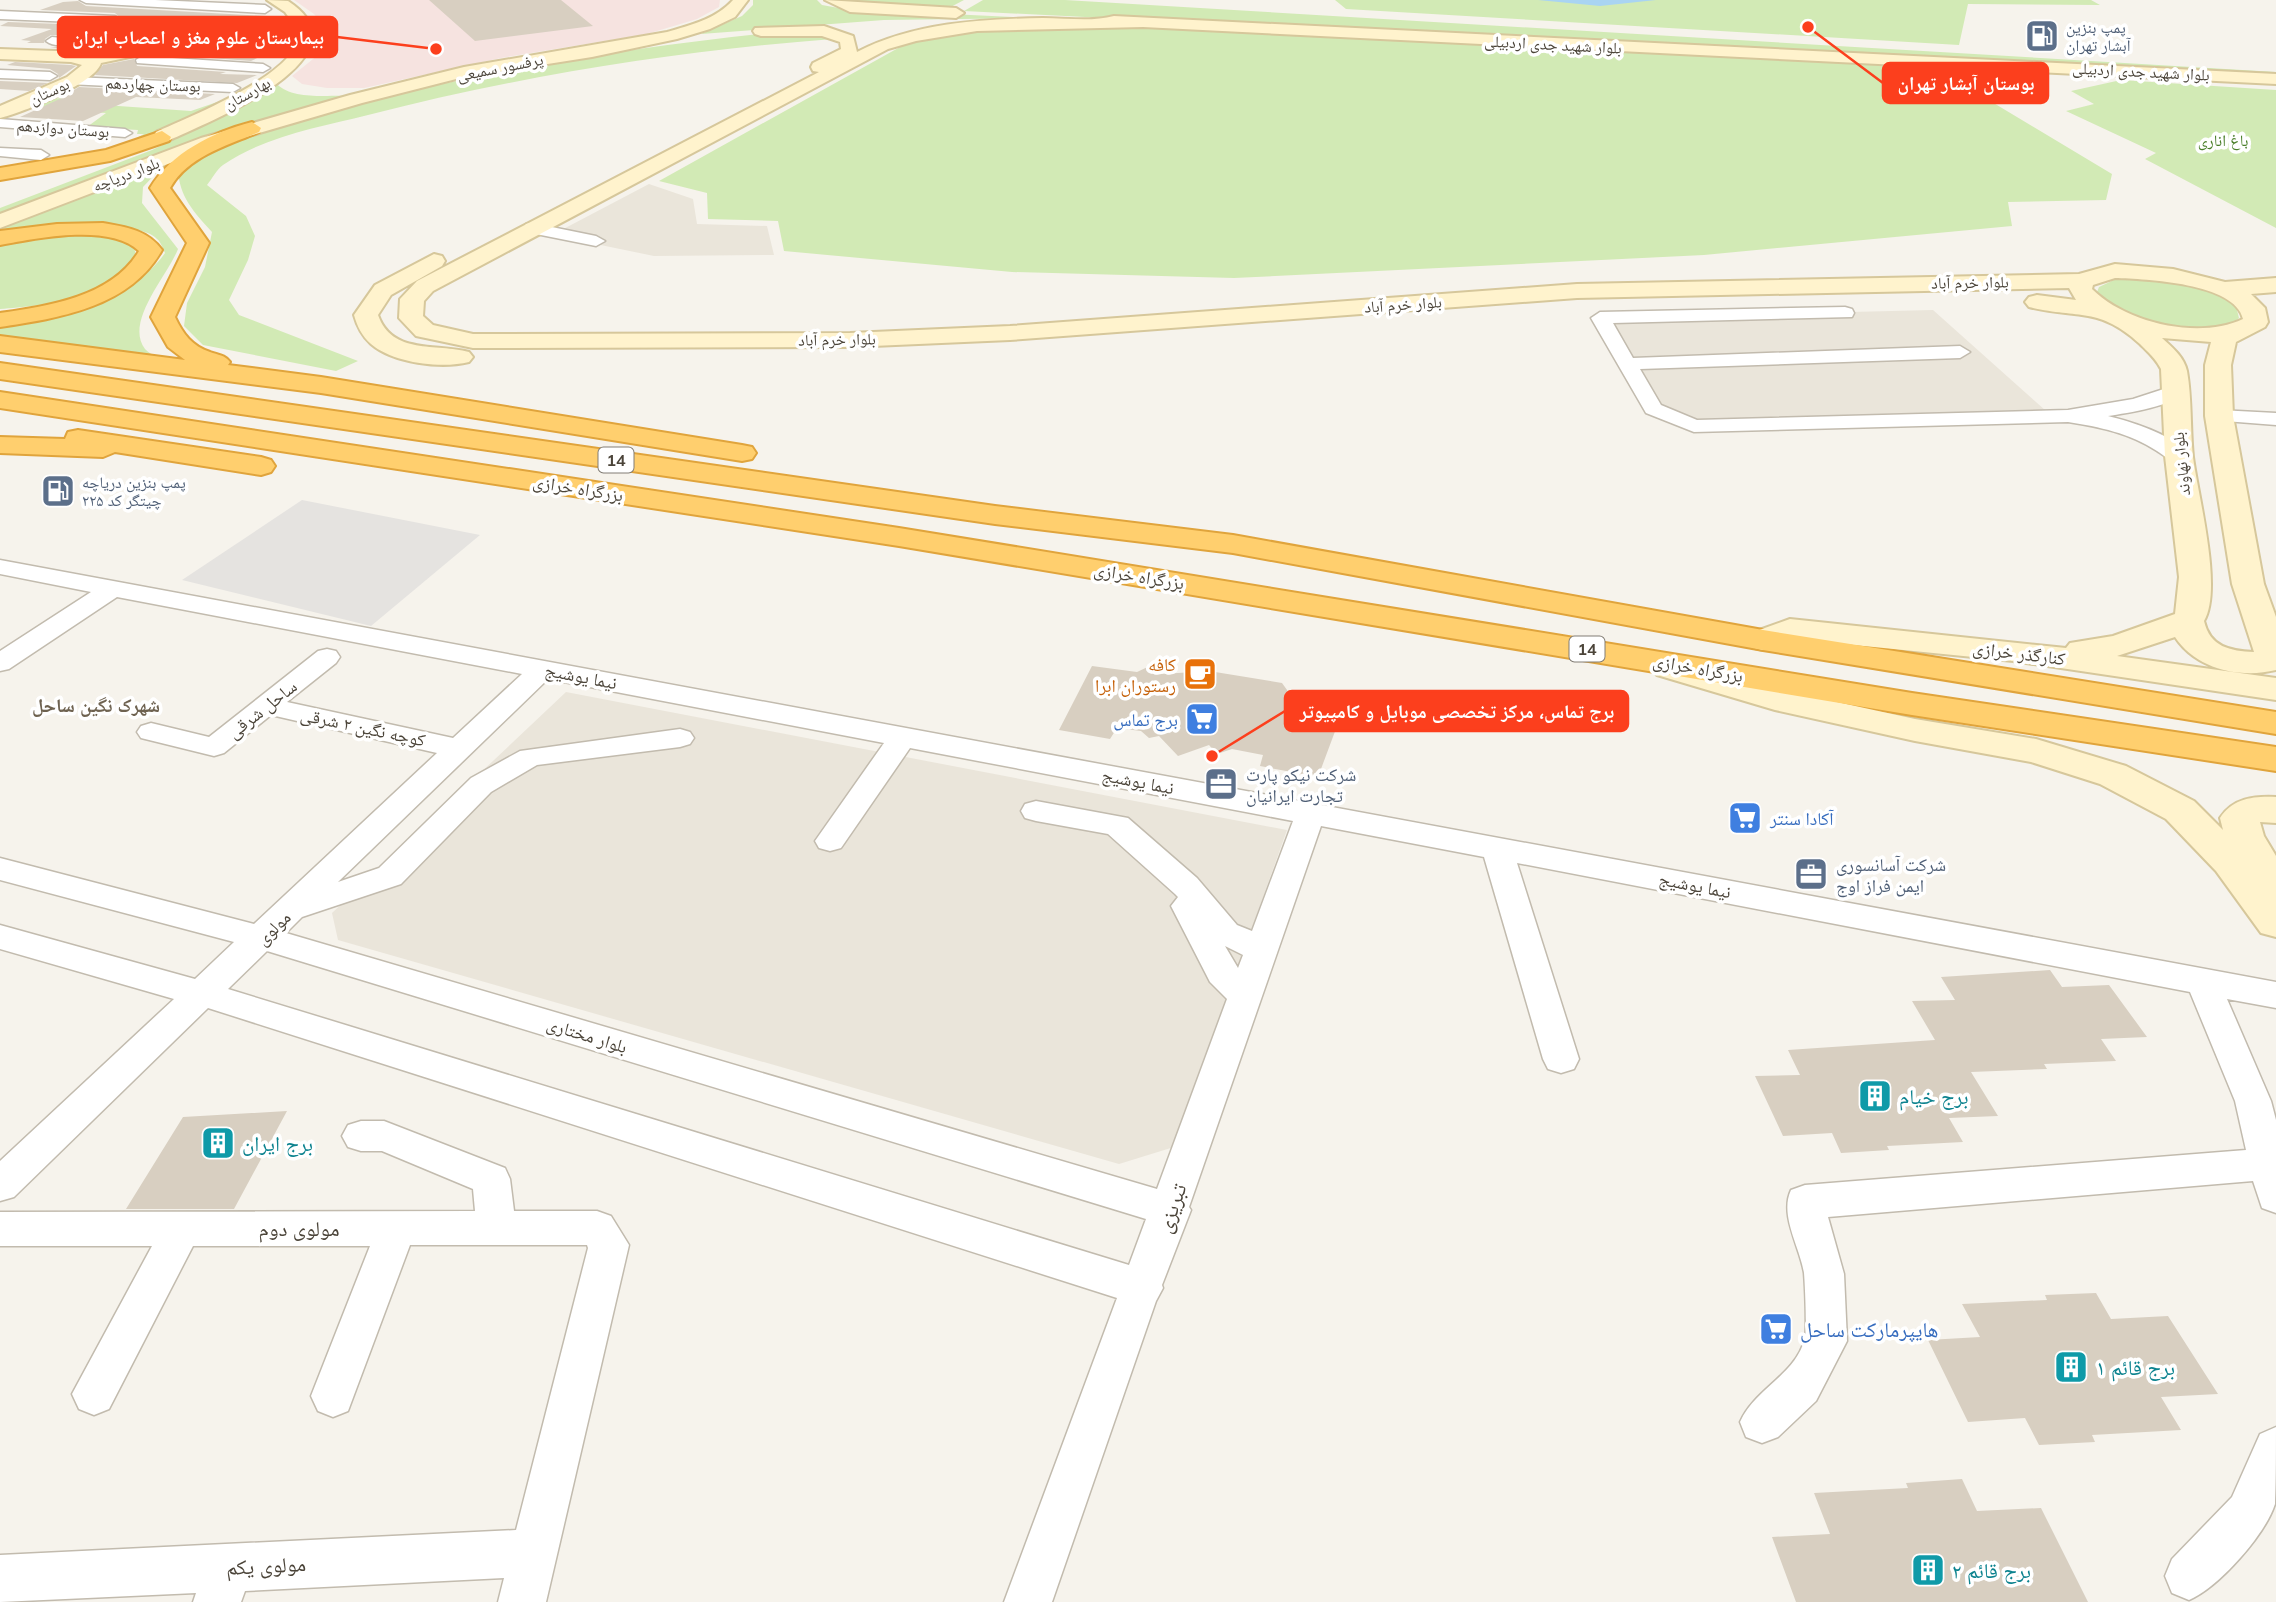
<svg xmlns="http://www.w3.org/2000/svg" width="2276" height="1602" viewBox="0 0 2276 1602" font-family="Mulish,'Noto Naskh Arabic',sans-serif">
  <rect width="100%" height="100%" fill="#f6f3ec"/>
  <!-- residential -->
  <path fill="#eae5da" d="M649,184L693,199L697,224L767,226L774,255L654,256L552,235Z
    M1933,310L2045,410L1696,421L1649,402L1600,318Z
    M566,692L1287,830L1174,1147L1119,1164L338,940L332,913Z"/>
  <!-- medical -->
  <path fill="#f6e3e0" d="M294,0H720L719,7L697,19L647,34L501,58L364,88H327L302,84L292,76L318,55L327,29L314,14Z"/>
  <!-- green -->
  <path fill="#d2eab5" d="M753,0H817L822,5L844,9L1036,18L884,20L701,34L742,16L753,5Z
    M841,0H964L945,10Z
    M983,0H1065L2276,72V77L964,11Z
    M1335,0H2091L2100,5L1968,4L1959,45L1346,9Z
    M1047,23L1932,66L2112,174L2106,200L2008,202L2012,226L1704,255L1234,278L1012,272L784,251L778,221L708,219L707,193L659,181L927,32Z
    M778,32L822,34L833,39C676,51 520,76 368,115C320,127 265,136 223,165C217,169 212,179 207,185L246,216L255,236L248,260L229,300L239,315L358,361L336,371L203,345L184,326L187,303L205,267L212,232C194,212 179,197 178,169C240,130 310,115 381,98C513,66 644,46 778,32Z
    M2121,80L2276,90V228L2145,159L2156,153L2066,111L2094,104L2071,91Z
    M277,84C292,100 327,95 347,96L0,217V208L152,150L207,124Z
    M71,97L60,102L191,111L223,100L158,134L119,147L144,134H137L138,130L87,127L106,113L28,108L51,99Z
    M164,165L143,187L142,203L178,249C168,275 124,322 145,349C151,355 161,360 168,364L0,342V323C54,309 131,302 165,253C163,249 161,242 157,239C137,217 31,231 0,233V229Z
    M80,234L104,235L134,246L136,257C111,298 45,306 0,309V242L25,237Z
    M2130,278C2165,278 2207,284 2236,306L2239,318C2214,341 2112,322 2097,292L2099,287L2116,279Z"/>
  <!-- parking -->
  <path fill="#e5e3e0" d="M302,500L480,535L371,626L182,580Z"/>
  <!-- water -->
  <path fill="#a9d4f2" d="M1538,0H1656L1600,6Z"/>
  <!-- building -->
  <path fill="#d8cfc1" d="M429,0H561L593,26L475,41Z
    M78,1L86,6L266,16L237,29L178,34L110,50L50,48L86,42L123,21L115,13L40,10L63,2Z
    M8,22L87,25L62,35H51L45,39L44,43H27L31,41L21,40L52,29L0,26Z
    M192,48L262,50L259,51L270,52L251,61L156,54Z
    M134,59L137,66L226,72L220,74L257,75L237,83L95,75L103,65Z
    M15,62L71,65L76,66L59,78L58,74L50,69L7,65Z
    M0,81L48,83L29,91L0,89Z
    M79,87L215,94L200,100L136,97L83,121L20,117L73,93H69Z
    M1154,664L1162,674L1209,671L1282,683L1295,701L1343,710L1318,777L1260,766L1263,755L1232,749L1217,754L1209,745L1178,756L1159,736L1149,738L1141,731L1117,728L1110,739L1059,730L1092,666L1137,672Z
    M2050,970L2062,987L2109,985L2147,1037L2101,1039L2116,1061L2044,1064L2047,1069L1971,1072L1998,1116L1949,1118L1963,1142L1887,1146L1889,1150L1841,1153L1832,1133L1783,1136L1755,1076L1800,1075L1788,1050L1935,1040L1912,1001L1955,1000L1941,977Z
    M287,1111L234,1209H126L183,1117Z
    M2096,1293L2111,1319L2168,1316L2218,1394L2161,1397L2181,1430L2092,1435L2095,1442L2039,1445L2025,1418L1968,1422L1928,1340L1980,1337L1962,1304L2047,1300L2045,1295Z
    M1962,1479L1977,1511L2041,1508L2088,1602H1796L1772,1537L1830,1534L1814,1493L1908,1488L1906,1483Z"/>
  <g fill="none" stroke-linecap="round" stroke-linejoin="round">
    <defs>
      <path id="street" d="M80,0H155L265,5L271,9L265,13L86,3Z
        M0,11L115,16L121,20C107,30 64,55 46,41L52,37L62,38L100,23L0,19Z
        M142,56L263,64L270,68L263,72L137,63L136,60Z
        M0,70L50,72L57,76L50,80L0,78Z
        M73,77L233,84L240,88L233,92L68,84L66,81Z
        M0,119L125,129L132,133L125,137L0,127Z
        M0,148L41,150L49,155L41,160L0,156Z
        M532,223L596,236L605,241L596,246L526,232L524,228L526,224Z
        M1845,307L1852,309L1854,313L1852,317L1613,323L1633,358L1960,346L1970,352L1960,358L1640,369L1661,405L1697,420L2068,410L2133,399L2176,385L2183,387L2186,391C2174,406 2128,413 2108,416C2132,422 2175,435 2190,456L2187,461C2174,464 2167,458 2157,451C2129,433 2100,427 2068,422L1694,432L1646,413L1591,318L1600,312Z
        M2219,410L2276,413V425L2212,420L2209,416L2212,412Z
        M0,560L2276,982V1008L2227,999L2271,1101L2276,1120V1213L2262,1208L2253,1181L1828,1217L1844,1274L1847,1341L1816,1401L1778,1437L1762,1443L1746,1437L1740,1422C1754,1389 1796,1375 1805,1338C1807,1327 1805,1285 1804,1273C1800,1247 1779,1215 1791,1190L1805,1185L2246,1150L2235,1101L2190,992L1517,863L1579,1059L1574,1069L1561,1073L1548,1069L1543,1059L1484,857L1321,826L1189,1207L1191,1210L1162,1285L1163,1288L1156,1301L1052,1602H1004L1117,1298L208,1008L14,1197L0,1201V1161L174,999L0,949V925L195,979L234,942L0,880V858L254,924L437,753L271,715L224,753L214,756L141,738L137,732L141,726L151,723L209,737L318,651L327,649L336,651L340,657L336,663L287,702L453,738L522,674L117,597L9,669L0,671V651L91,592L0,574ZM548,679L884,743L815,841L819,848L830,851L841,848L910,748L1293,821L1252,931L1237,925L1197,878L1128,818L1036,801L1025,804L1021,811L1025,818L1036,821L1108,834L1175,894L1178,897L1171,906L1210,982L1227,999L1157,1189L286,933L302,917L401,884L491,792L537,765L680,747L690,744L694,738L690,732L680,729L520,751L471,778L379,868L338,882ZM1225,946L1243,955L1238,968ZM267,951L1146,1219L1129,1265L228,989Z
        M361,1121H384L505,1168L510,1179L514,1211H597L611,1216L629,1245L546,1602H498L504,1578L245,1591L241,1602H193L196,1593L0,1602V1555L516,1530L588,1248L587,1245H410L348,1411L333,1417L318,1411L311,1396L370,1246H193L109,1409L94,1415L79,1409L72,1394L152,1246H0V1212L475,1211L473,1189L382,1151H361L348,1147L342,1136L348,1125Z
        M2276,1427C2276,1448 2276,1485 2275,1504C2265,1535 2219,1587 2189,1600L2172,1593L2165,1576L2172,1559L2232,1497L2260,1434Z"/>
      <path id="secondary" d="M267,0L288,1C373,56 211,121 170,140H156L154,136L156,132C185,119 302,72 297,35L267,36L179,47L101,63C96,83 22,113 0,118V106L67,77L82,65L71,62L0,59V49L110,53L179,37L295,26L285,12Z
        M733,0H748L735,17L710,29L677,39L592,57L464,77L362,103L215,146L0,228V214L201,138L350,95L464,67L667,32C691,25 716,19 733,0Z
        M825,0L956,8L964,13L956,18L850,12Z
        M1114,16L2276,74V84L1143,27L977,31L916,41L888,49L433,291L424,301L423,316L433,325L473,334L850,333L1010,326L1577,284L2079,274L2115,264L2173,269L2225,282L2276,278V292L2251,294L2265,308L2268,322L2265,327L2236,342L2231,365L2233,416L2264,584L2276,617V670C2240,679 2196,669 2175,637L2117,656L2276,678V700L2013,661L1794,639L1763,650L1751,647L1746,640L1751,633L1790,619L2066,648L2070,643L2113,636L2175,614L2179,577L2165,456L2161,369C2156,359 2148,352 2140,344C2099,306 2077,319 2029,307L2025,302L2029,297L2037,295L2076,300L2069,288L1577,298L1010,340L850,347L473,348L416,336L399,318L400,299L417,281L819,72L813,71L811,67L813,63L841,49L840,42L822,36H761L755,34L753,31L755,28L824,26L853,36L857,52C913,23 981,19 1043,18C1066,18 1092,22 1114,16ZM2115,278C2146,279 2235,283 2243,319C2199,340 2126,323 2092,289L2093,285ZM2162,338L2211,342L2205,365V416L2232,584L2254,652C2230,651 2210,647 2204,621C2223,589 2198,496 2193,457C2190,429 2192,399 2187,371C2184,357 2172,347 2162,338Z
        M434,254L442,256L445,261L442,266L391,295L378,315C392,355 436,343 469,352L473,357L469,362C441,369 393,363 371,344C362,336 357,326 354,315L375,285Z
        M1669,658L1782,690L1915,719L2036,739L2126,766L2194,801L2223,830L2220,818C2233,798 2254,796 2276,797V823L2260,822L2264,836L2276,856V937L2261,933L2216,871L2166,819L2100,784L2031,762L1915,741L1775,710L1657,675L1652,668L1657,661Z"/>
      <path id="highway" d="M252,122L261,128L259,132C227,146 188,156 170,188L209,243L175,317C183,334 192,346 210,352C218,355 225,355 230,362L228,365L321,377L742,445L752,447L756,453L752,459L742,461L321,393L0,352V336L185,360L168,347L151,317L187,243L150,188C171,153 213,132 252,122Z
        M162,131L171,137L169,141L110,161L0,180V168L106,150Z
        M103,223C126,227 148,230 162,250C130,307 60,318 0,327V313C48,306 112,297 139,251C110,223 37,238 0,245V231L57,224Z
        M0,363L995,506L1233,535L1763,630L2276,712V734L1763,650L1233,553L995,524L0,379Z
        M0,392L899,528L1912,693L2276,747V771L1912,715L899,546L0,408Z
        M78,430L261,457L271,460L275,466L271,472L261,475L115,452L103,457L0,453V437L65,439L68,432Z"/>
    </defs>
    <!-- street casing -->
    <use href="#street" stroke="#c2bbae" stroke-width="3"/>
    <!-- secondary casing -->
    <use href="#secondary" stroke="#d6c79b" stroke-width="4"/>
    <!-- highway casing -->
    <use href="#highway" stroke="#e0a43c" stroke-width="4"/>
    <!-- street -->
    <use href="#street" fill="#fff" fill-rule="evenodd"/>
    <!-- secondary -->
    <use href="#secondary" fill="#fff3cd" fill-rule="evenodd"/>
    <!-- highway -->
    <use href="#highway" fill="#ffcf6e" fill-rule="evenodd"/>
  </g>
  <!-- icons -->
  <defs>
    <symbol id="fuel-square" viewBox="-11 -11 22 22"><rect x="-9" y="-9" width="18" height="18" rx="4" fill="#5c6f8a" stroke="#fff"/><path d="M-5.5-6h7V0h2V4h1.3V-2.5L3-4.5l.8-.8L6-3V5H2.5V1h-1V6h-7ZM-4.2-4.7v3.2H.2V-4.7Z" fill="#fff"/></symbol>
    <symbol id="cafe-square" viewBox="-11 -11 22 22"><rect x="-9" y="-9" width="18" height="18" rx="4" fill="#e8710a" stroke="#fff"/><path d="M-5.5-4.5H6V0H3Q3 3.5 0 3.5H-2.5Q-5.5 3.5-5.5 0ZM3-3.2v2h1.7v-2ZM-6 4.5H4V6H-6Z" fill="#fff"/></symbol>
    <symbol id="supermarket-square" viewBox="-11 -11 22 22"><rect x="-9" y="-9" width="18" height="18" rx="4" fill="#3f7fe0" stroke="#fff"/><path d="M-6-5.5h2.5l.6 2H6L4.5 2H-2.5L-4.4-4H-6ZM-1.5 3.2a1.3 1.3 0 1 0 .1 0ZM3 3.2a1.3 1.3 0 1 0 .1 0Z" fill="#fff"/></symbol>
    <symbol id="office-square" viewBox="-11 -11 22 22"><rect x="-9" y="-9" width="18" height="18" rx="4" fill="#5c6f8a" stroke="#fff"/><path d="M-6-3h4V-5.5h4V-3h4V5H-6ZM-1-4.5V-3h2v-1.5ZM-6 0V1H6V0Z" fill="#fff"/></symbol>
    <symbol id="building-square" viewBox="-11 -11 22 22"><rect x="-9" y="-9" width="18" height="18" rx="4" fill="#0f9aa8" stroke="#fff"/><path d="M-4-6H4V6H1V3H-1V6H-4ZM-2.5-4.3h1.7v1.8h-1.7ZM.8-4.3h1.7v1.8H.8ZM-2.5-1h1.7V.8h-1.7ZM.8-1h1.7V.8H.8Z" fill="#fff"/></symbol>
  </defs>
  <g fill-rule="evenodd">
    <use href="#fuel-square" x="2023" y="17" width="38" height="38"/>
    <use href="#fuel-square" x="39" y="472" width="38" height="38"/>
    <use href="#cafe-square" x="1181" y="655" width="38" height="38"/>
    <use href="#supermarket-square" x="1183" y="700" width="38" height="38"/>
    <use href="#office-square" x="1202" y="765" width="38" height="38"/>
    <use href="#supermarket-square" x="1726" y="799" width="38" height="38"/>
    <use href="#office-square" x="1792" y="855" width="38" height="38"/>
    <use href="#building-square" x="1856" y="1077" width="38" height="38"/>
    <use href="#building-square" x="199" y="1124" width="38" height="38"/>
    <use href="#supermarket-square" x="1757" y="1310" width="38" height="38"/>
    <use href="#building-square" x="2052" y="1348" width="38" height="38"/>
    <use href="#building-square" x="1909" y="1551" width="38" height="38"/>
  </g>
  <g text-anchor="middle" dominant-baseline="central" stroke-width="7" stroke-linejoin="round" paint-order="stroke">
    <!-- far-service labels -->
    <g font-size="16" fill="#4e5e75" stroke="#fff" text-anchor="start">
      <text x="2066" y="27">پمپ بنزین<tspan x="2066" dy="18">آبشار تهران</tspan></text>
      <text x="82" y="482">پمپ بنزین دریاچه<tspan x="82" dy="18">چیتگر کد ۲۲۵</tspan></text>
    </g>
    <!-- far-street labels -->
    <g font-size="16" fill="#4b4439" stroke="#fff">
      <text transform="translate(1553 44) rotate(3)">بلوار شهید جدی اردبیلی</text>
      <text transform="translate(500 67) rotate(-11)">پرفسور سمیعی</text>
      <text transform="translate(2141 71) rotate(3)">بلوار شهید جدی اردبیلی</text>
      <text transform="translate(153 84) rotate(2)">بوستان چهاردهم</text>
      <text transform="translate(49 91) rotate(-24)">بوستان</text>
      <text transform="translate(247 93) rotate(-29)">بهارستان</text>
      <text transform="translate(63 128) rotate(4)">بوستان دوازدهم</text>
      <text transform="translate(126 174) rotate(-21)">بلوار دریاچه</text>
      <text transform="translate(1970 282) rotate(-1)">بلوار خرم آباد</text>
      <text transform="translate(1403 304) rotate(-4)">بلوار خرم آباد</text>
      <text transform="translate(837 339) rotate(-1)">بلوار خرم آباد</text>
      <text transform="translate(2181 464) rotate(-96)">بلوار نهاوند</text>
    </g>
    <!-- far-park labels -->
    <g font-size="16" fill="#4a7f2a" stroke="#fff">
      <text x="2223" y="140">باغ اناری</text>
    </g>
    <!-- shield labels -->
    <g fill="#fff" stroke="#817c74" stroke-width="2">
      <rect x="598.5" y="447.5" width="35" height="25" rx="5"/>
      <rect x="1569.5" y="636.5" width="35" height="25" rx="5"/>
    </g>
    <g font-size="16" font-weight="bold" fill="#4b4439">
      <text x="616" y="460">14</text>
      <text x="1587" y="649">14</text>
    </g>
    <!-- street labels -->
    <g font-size="18" fill="#4b4439" stroke="#fff">
      <text transform="translate(578 488) rotate(9)">بزرگراه خرازی</text>
      <text transform="translate(1139 576) rotate(9)">بزرگراه خرازی</text>
      <text transform="translate(2019 653) rotate(7)">کنارگذر خرازی</text>
      <text transform="translate(1698 668) rotate(10)">بزرگراه خرازی</text>
      <text transform="translate(581 676) rotate(11)">نیما یوشیج</text>
      <text transform="translate(262 709) rotate(-38)">ساحل شرقی</text>
      <text transform="translate(363 727) rotate(12)">کوچه نگین ۲ شرقی</text>
      <text transform="translate(1138 781) rotate(11)">نیما یوشیج</text>
      <text transform="translate(1695 885) rotate(11)">نیما یوشیج</text>
      <text transform="translate(273 928) rotate(-44)">مولوی</text>
      <text transform="translate(587 1035) rotate(17)">بلوار مختاری</text>
    </g>
    <!-- food labels -->
    <g font-size="18" fill="#c56008" stroke="#fff" text-anchor="end">
      <text x="1176" y="664">کافه<tspan x="1176" dy="21">رستوران ابرا</tspan></text>
    </g>
    <!-- shop labels -->
    <g font-size="18" fill="#366cbe" stroke="#fff" text-anchor="end">
      <text x="1178" y="719">برج تماس</text>
      <text x="1770" y="818" text-anchor="start">آکادا سنتر</text>
    </g>
    <!-- service labels -->
    <g font-size="18" fill="#4e5e75" stroke="#fff" text-anchor="start">
      <text x="1246" y="774">شرکت نیکو پارت<tspan x="1246" dy="21">تجارت ایرانیان</tspan></text>
      <text x="1836" y="864">شرکت آسانسوری<tspan x="1836" dy="21">ایمن فراز اوج</tspan></text>
    </g>
    <!-- neighbourhood labels -->
    <g font-size="19" font-weight="bold" fill="#6e6250" stroke="#fff">
      <text x="96" y="705">شهرک نگین ساحل</text>
    </g>
    <!-- near-culture labels -->
    <g font-size="21" fill="#0d838f" stroke="#fff" text-anchor="start">
      <text x="1899" y="1096">برج خیام</text>
      <text x="242" y="1143">برج ایران</text>
      <text x="2096" y="1367">برج قائم ۱</text>
      <text x="1952" y="1570">برج قائم ۲</text>
    </g>
    <!-- near-street labels -->
    <g font-size="21" fill="#4b4439" stroke="#fff">
      <text transform="translate(1171 1208) rotate(-71)">تبریزی</text>
      <text x="299" y="1228">مولوی دوم</text>
      <text transform="translate(266 1565) rotate(-3)">مولوی یکم</text>
    </g>
    <!-- near-shop labels -->
    <g font-size="21" fill="#366cbe" stroke="#fff" text-anchor="start">
      <text x="1800" y="1329">هایپرمارکت ساحل</text>
    </g>
  </g>
  <!-- callouts -->
  <path fill="none" stroke="#fc3f1d" stroke-width="2.5" d="M436 49L337 37M1808 27L1883 83M1212 756L1285 711"/>
  <g fill="#fc3f1d" stroke="#fff" stroke-width="2.5">
    <circle cx="436" cy="49" r="7"/>
    <circle cx="1808" cy="27" r="7"/>
    <circle cx="1212" cy="756" r="7"/>
  </g>
  <g fill="#fc3f1d" stroke="#fc3f1d" stroke-width="2.5">
    <rect x="58" y="17" width="279" height="40" rx="7"/>
    <rect x="1883" y="63" width="165" height="40" rx="7"/>
    <rect x="1285" y="691" width="343" height="40" rx="7"/>
  </g>
  <g font-size="19" text-anchor="middle" font-weight="bold" fill="#fff">
    <text x="198" y="44">بیمارستان علوم مغز و اعصاب ایران</text>
    <text x="1966" y="90">بوستان آبشار تهران</text>
    <text x="1457" y="718">برج تماس، مرکز تخصصی موبایل و کامپیوتر</text>
  </g>
</svg>
